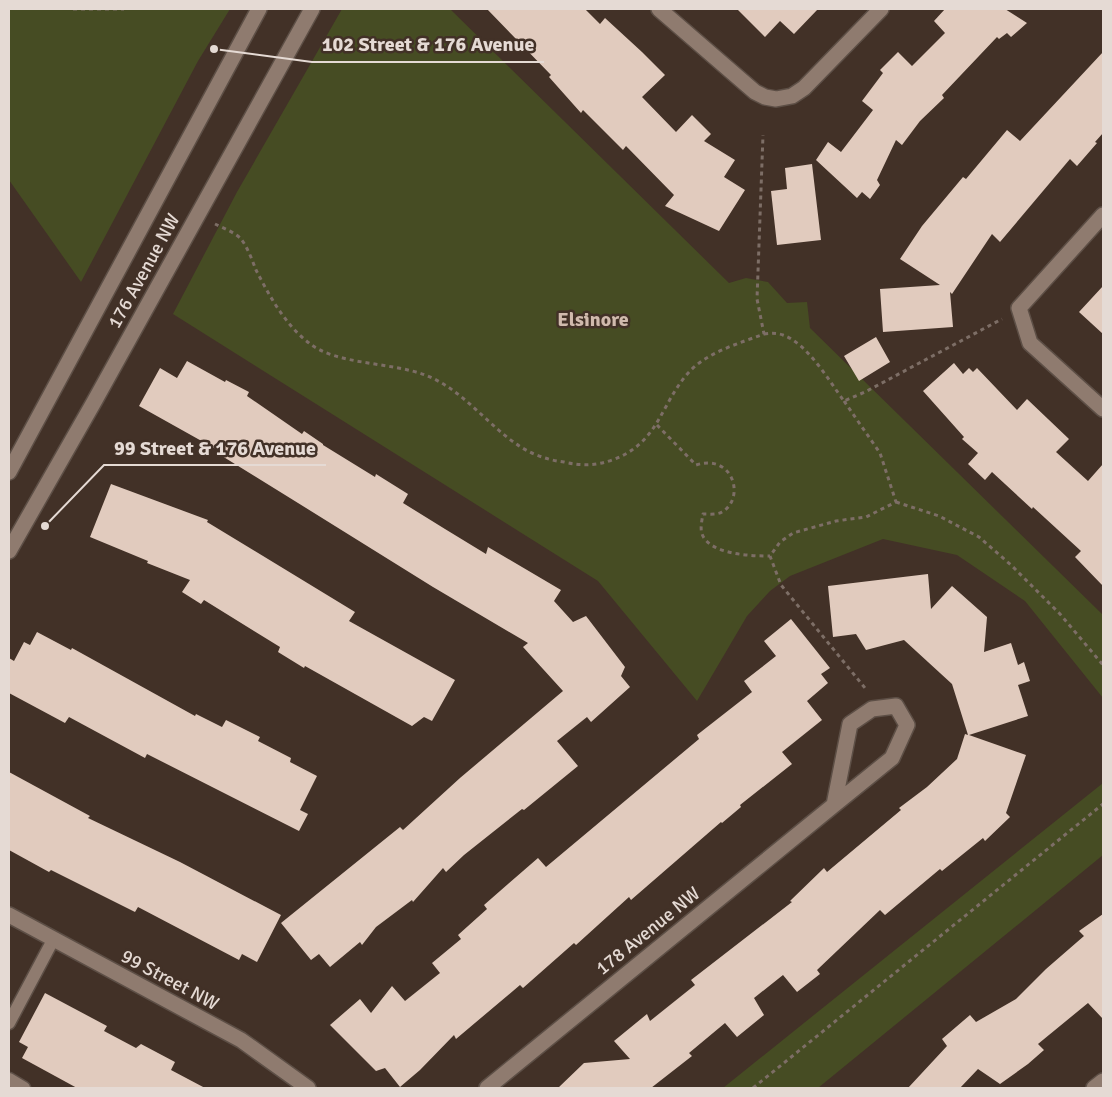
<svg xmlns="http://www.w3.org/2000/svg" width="1112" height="1097" viewBox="0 0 1112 1097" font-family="Signika,sans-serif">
  <rect width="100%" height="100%" fill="#423127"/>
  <!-- green -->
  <path fill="#464c23" d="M9,9H230L198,61L81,282L9,180Z
    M342,9H450L729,283L746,278L768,282L787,303L807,302L810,328L1103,615V698L1025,601L957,555L883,539L790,576L770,591L747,616L697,701L598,581L173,314L237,192Z
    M1103,783V855L818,1088H723Z"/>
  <!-- building -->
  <path fill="#e1cbbe" d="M487,9H585L600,24L605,18L642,52L665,75L642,97L676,132L692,115L711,134L704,141L735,160L724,177L745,190L719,231L665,206L674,195L626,146L623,150L583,110L581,113L549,77L551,75Z
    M737,9H818L794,34L780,21L765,37Z
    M945,9H1005L1027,23L1011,37L1007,33L999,39L997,37L942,95L944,98L920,121L902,145L896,140L877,180L880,185L870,199L862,192L857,198L816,160L828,142L841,152L873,110L862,101L883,73L880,70L898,52L912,66L945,33L934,21Z
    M1103,52V133L1095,142L1097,143L1077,166L1070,159L1000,242L992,234L952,294L950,292L953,327L883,332L880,289L940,285L900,259L922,226L963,177L966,179L1007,130L1020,141Z
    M812,164L821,240L777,245L771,191L787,189L785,168Z
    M1103,286V334L1079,312Z
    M876,337L890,362L859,381L844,356Z
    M187,361L225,382L226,380L249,392L247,396L302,434L304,431L323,444V445L375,477L376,474L408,494L403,503L445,529L486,554L488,547L561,590L554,601L573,622L586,616L625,667L621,676L630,687L591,722L587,717L557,741L578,766L524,810L522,809L464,855L446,872L443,868L413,902L412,900L376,927L362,945L360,942L330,967L319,954L311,960L281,923L400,827L403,830L460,778L563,691L523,647L528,643L433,587L298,503L222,456L223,453L139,406L160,368L177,378Z
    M954,363L963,374L969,368L973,372L977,368L1017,410L1027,399L1069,439L1056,452L1088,481L1103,464V586L1075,557L1081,551L1033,507L1032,509L992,472L985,480L968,464L978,453L962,439L964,437L923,391Z
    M111,484L208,520L207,522L355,612L349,621L455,680L432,721L424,717L412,726L305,666L304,668L278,652L280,647L254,631L204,600L201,604L182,592L190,580L147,563L148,561L90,537Z
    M928,574L931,609L952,586L987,617L984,652L1011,643L1018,665L1024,662L1030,681L1018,685L1028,716L969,735L1026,755L1006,813L1010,817L985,841L983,838L942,871L940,869L885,915L880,910L817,970L820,974L797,992L783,975L754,998L764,1015L737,1037L725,1023L689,1053L692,1056L651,1088H558L584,1063L630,1059L614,1041L647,1014L650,1021L695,985L691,980L792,902L790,901L824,868L827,872L901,810L899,808L927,787L957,759L965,734L968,735L952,684L904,640L866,650L856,634L833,637L828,586Z
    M791,619L830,668L821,674L828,683L807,701L822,720L782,752L792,764L740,805L741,807L722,823L721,822L631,900L629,897L576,945L574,943L523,988L520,985L456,1039L454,1035L420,1070L400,1087L385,1068L376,1071L330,1025L360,999L371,1013L392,986L405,1001L440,973L432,963L461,939L458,935L487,909L484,905L538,858L546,867L699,739L697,735L752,692L744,681L776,656L764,641Z
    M37,632L71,650L72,648L195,716L196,714L222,727L226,720L260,737L258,741L291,758L290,762L317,776L300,810L308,814L299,831L147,754L145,758L69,717L65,723L9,693V658L14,661L24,642L30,645Z
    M9,772L90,816L88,818L180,862L281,915L257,962L242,954L239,960L138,907L135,912L51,870L49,872L9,850Z
    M1103,914V1019L1088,1003L1038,1044L1044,1050L1028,1064L1000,1084L978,1069L960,1088H908L947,1046L942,1039L970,1015L976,1022L1016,999L1046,969L1084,936L1079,931Z
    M45,993L107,1026L104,1031L136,1048L141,1044L175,1062L171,1070L205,1088H77L22,1058L28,1047L19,1042Z"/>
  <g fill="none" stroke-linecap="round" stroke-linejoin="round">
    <defs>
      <path id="service" d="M9,1023L53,940
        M9,1079L24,1088"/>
      <path id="minor" d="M659,9L755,92L765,97L776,99L792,96L804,88L881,9
        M1103,215L1019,308L1030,343L1103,409
        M487,1088L834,805L892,758L907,725L896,706L872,709L850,724L834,805"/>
      <path id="tertiary" d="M9,472L259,9
        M9,551L94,402L312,9
        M9,915L241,1040L308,1088
        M1094,1088L1103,1081"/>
    </defs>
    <!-- service casing -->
    <use href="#service" stroke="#5d4f46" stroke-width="15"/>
    <!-- minor casing -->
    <use href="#minor" stroke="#5d4f46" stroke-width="18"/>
    <!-- tertiary casing -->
    <use href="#tertiary" stroke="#5d4f46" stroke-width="18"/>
    <!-- path -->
    <path stroke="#7d6e66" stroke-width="3" stroke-dasharray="4 4" stroke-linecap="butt" d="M73,9H124
      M215,224C223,228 236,233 241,239C248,248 252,260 256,270C269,295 285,325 309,343C336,365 391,362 425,375C468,391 495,437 534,454C544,458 554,461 564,462C581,466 595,466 612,460C660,443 660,403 690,371C708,352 740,343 764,334L757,299L763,135
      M764,334C771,333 777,333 783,335C808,344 829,381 844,401L865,392L1002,319
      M844,401L880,453L896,502L866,517L836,521L793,533L780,542L770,556L781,585L865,688
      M657,425L696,465C733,453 746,498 722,512C717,515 709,514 703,514C702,520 700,528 702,534C710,555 752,556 770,556
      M896,502L939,516L979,537L1011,565L1060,614L1103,665
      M753,1088L1103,804"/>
    <!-- service -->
    <use href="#service" stroke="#8f7b6f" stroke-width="12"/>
    <!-- minor -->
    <use href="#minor" stroke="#8f7b6f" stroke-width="15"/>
    <!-- tertiary -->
    <use href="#tertiary" stroke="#8f7b6f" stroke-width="15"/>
  </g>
  <g text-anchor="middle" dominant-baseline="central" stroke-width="5" stroke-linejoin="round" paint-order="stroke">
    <!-- street labels -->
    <g font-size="19" fill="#e5dad4" stroke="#423127">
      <text transform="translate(144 271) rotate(-61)">176 Avenue NW</text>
      <text transform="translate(648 931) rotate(-39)">178 Avenue NW</text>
      <text transform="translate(170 980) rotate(28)">99 Street NW</text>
    </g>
    <!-- neighbourhood labels -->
    <g font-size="20" font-weight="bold" fill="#d0baad" stroke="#423127">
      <text x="593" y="319">Elsinore</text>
    </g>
  </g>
  <!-- callouts -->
  <path fill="none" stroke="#e5dad4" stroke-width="2" d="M214 49L312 62H544M45 526L104 465H326"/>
  <g fill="#e5dad4" stroke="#423127" stroke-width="2">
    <circle cx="214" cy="49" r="5"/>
    <circle cx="45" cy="526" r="5"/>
  </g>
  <g font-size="20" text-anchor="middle" font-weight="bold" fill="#e5dad4" stroke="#423127" stroke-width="5" stroke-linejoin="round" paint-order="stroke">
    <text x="428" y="51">102 Street &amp; 176 Avenue</text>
    <text x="215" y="455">99 Street &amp; 176 Avenue</text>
  </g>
  <!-- border -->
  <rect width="1112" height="1097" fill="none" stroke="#e5dad4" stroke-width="20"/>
</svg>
